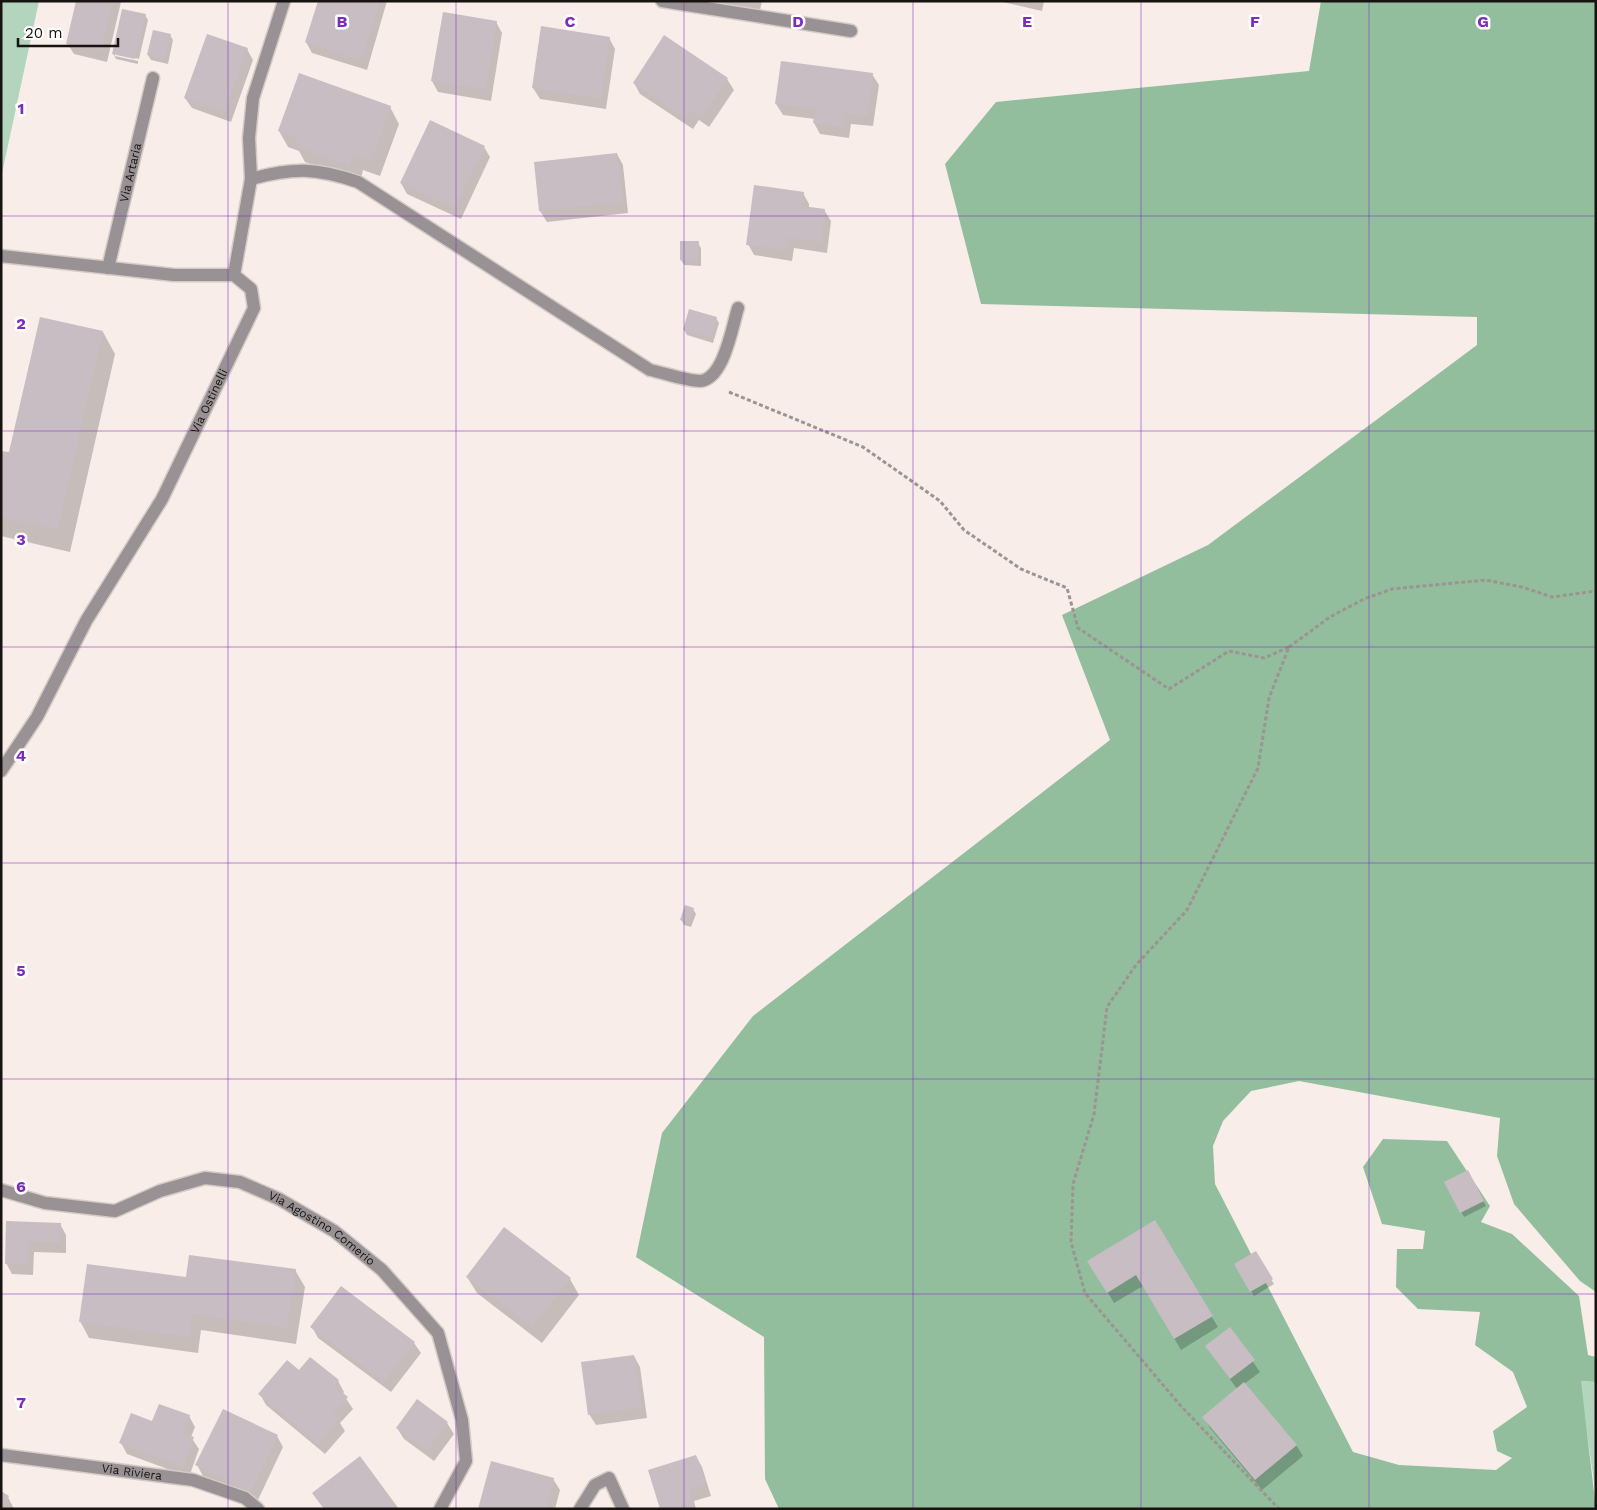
<svg xmlns="http://www.w3.org/2000/svg" width="1597" height="1510" viewBox="0 0 1597 1510" font-family="'Work Sans',sans-serif">
  <rect width="100%" height="100%" fill="#f8ede9"/>
  <!-- green -->
  <path fill="#b4d5bd" d="M1,1H39L1,178Z
    M1580,1381L1596,1382V1497Z"/>
  <!-- forest -->
  <path fill="#92be9e" d="M1321,1H1596V1292L1580,1281L1514,1204L1497,1156L1500,1118L1299,1081L1251,1091L1223,1121L1213,1146L1215,1184L1353,1452L1399,1465L1496,1470L1512,1458L1497,1451L1493,1431L1527,1407L1513,1372L1475,1345L1480,1312L1418,1309L1396,1287L1397,1249H1423L1425,1231L1382,1224L1363,1167L1383,1139L1447,1141L1490,1206L1481,1222L1512,1234L1579,1296L1588,1355L1596,1357V1382L1581,1381L1596,1509H779L765,1479L764,1337L636,1257L662,1133L753,1016L1110,740L1062,615L1208,545L1477,345V317L981,304L945,164L996,102L1309,71Z"/>
  <!-- shadow -->
  <path fill="#0003" d="M77,1L121,2L107,62L74,54L67,43Z
    M319,1H387L367,70L312,53L306,42Z
    M708,1H762L760,10Z
    M998,1H1044L1042,11Z
    M145,15L148,20L139,59L115,53V56L138,61V64L116,59L113,53Z
    M496,22L502,33L491,101L438,92L432,81Z
    M170,35L173,40L168,64L151,60L148,55Z
    M665,37L727,79L734,90L709,127L699,120L693,129L640,94L634,83Z
    M609,38L615,49L606,109L540,99L533,88Z
    M247,49L253,60L231,122L192,108L185,98Z
    M872,74L879,85L873,126L851,124L849,138L820,134L814,123L815,119L783,115L776,104Z
    M390,107L399,124L380,176L363,170L360,182L305,162L299,151L288,147L279,131Z
    M484,147L490,157L461,219L407,194L401,183Z
    M617,154L623,165L628,213L547,222L540,211L535,163Z
    M803,193L809,204V208L824,210L831,221L827,253L794,248L792,261L754,255L748,244Z
    M698,243L701,248V266L684,265L681,260Z
    M716,318L719,323L713,343L687,335L684,330Z
    M103,332L115,354L70,552L1,536V452L9,454Z
    M693,909L696,914L691,927L684,925L681,919Z
    M1468,1172L1486,1206L1464,1217L1446,1183Z
    M7,1222L60,1224L66,1235V1253L34,1252L33,1275L12,1274L6,1263Z
    M1155,1222L1218,1327L1181,1350L1143,1286L1114,1303L1089,1261Z
    M1255,1253L1274,1284L1254,1296L1235,1264Z
    M295,1270L305,1287L296,1344L201,1330L198,1353L89,1338L80,1321L187,1279Z
    M467,1277L570,1279L579,1295L542,1343L477,1293Z
    M312,1327L414,1343L421,1353L391,1392L318,1338Z
    M1230,1329L1260,1372L1244,1384L1296,1445L1303,1456L1262,1490L1210,1428L1204,1417L1237,1389L1206,1346Z
    M634,1356L640,1367L647,1418L596,1425L589,1414Z
    M299,1371L338,1381L344,1392L343,1394L353,1409L340,1423L345,1431L325,1454L266,1405L260,1394Z
    M417,1401L447,1423L454,1434L434,1461L404,1439L397,1428Z
    M189,1416L195,1427L191,1437L199,1449L189,1477L127,1454L121,1443L152,1423Z
    M277,1436L283,1447L257,1502L203,1476L197,1465Z
    M696,1456L702,1467L711,1496L694,1501L696,1509H662Z
    M553,1479L560,1490L555,1509H480Z
    M8,1497L14,1509H1Z"/>
  <!-- building -->
  <path fill="#c7bdc3" d="M76,1H113L101,51L66,44Z
    M318,1H380L361,60L305,42Z
    M122,9L146,14L135,59L112,54Z
    M443,12L497,21L485,90L431,81Z
    M541,26L610,37L601,99L532,88Z
    M153,30L171,34L165,59L147,55Z
    M207,34L248,48L225,112L184,98Z
    M664,35L728,78L702,117L692,110L686,119L633,83Z
    M781,61L873,73L867,116L845,113L844,127L813,123L815,109L775,104Z
    M299,73L391,106L371,161L354,154L350,166L294,146L297,138L278,131Z
    M430,120L485,146L455,208L400,183Z
    M617,153L623,202L539,211L534,162Z
    M754,185L804,192L802,206L825,209L821,242L788,238L787,250L746,245Z
    M680,241H699L698,261L680,260Z
    M689,309L717,317L711,338L683,330Z
    M40,317L103,331L58,530L1,517V451L9,452Z
    M685,905L694,908L689,922L680,920Z
    M1468,1170L1484,1201L1460,1213L1444,1182Z
    M1155,1220L1213,1316L1174,1339L1136,1275L1107,1293L1087,1261Z
    M6,1221L61,1223L60,1243L28,1241V1264H5Z
    M504,1227L571,1278L532,1327L466,1277Z
    M1256,1251L1273,1279L1250,1292L1234,1264Z
    M189,1255L296,1269L287,1328L192,1314L189,1337L79,1322L87,1264L186,1277Z
    M341,1286L415,1342L384,1382L310,1327Z
    M1230,1327L1255,1360L1230,1379L1205,1346Z
    M634,1355L642,1407L588,1415L581,1362Z
    M310,1357L339,1380L334,1386L348,1397L333,1414L339,1419L319,1444L258,1394L287,1360L299,1370Z
    M1244,1382L1297,1445L1255,1480L1202,1417Z
    M417,1399L448,1422L427,1451L396,1428Z
    M159,1404L190,1415L183,1433L194,1437L183,1467L119,1443L131,1413L152,1421Z
    M223,1409L278,1435L251,1492L195,1465Z
    M696,1455L706,1485L689,1490L695,1509H660L648,1470Z
    M360,1456L399,1509H324L312,1493Z
    M491,1461L554,1478L546,1509H478Z
    M1,1491L9,1496L2,1509H1Z"/>
  <g fill="none" stroke-linecap="round" stroke-linejoin="round">
    <defs>
      <g id="street">
        <path d="M662,1L851,31"/>
        <path d="M251,179C293,167 317,168 358,182L650,370C664,373 687,381 700,381C724,379 732,327 738,308"/>
        <path d="M1,256L174,275H234"/>
        <path id="s1" d="M108,268L153,78"/>
        <path id="s2" d="M1,771L37,717L86,621L162,499L254,308L251,289L234,275L251,179L249,138L253,98L284,1"/>
        <path id="s3" d="M1,1190L45,1203L115,1211L160,1191L205,1178L240,1182L279,1199L334,1231L382,1270L438,1333L462,1420L466,1461L440,1509"/>
        <path id="s4" d="M1,1455L193,1480L245,1498L258,1509"/>
        <path d="M580,1509L595,1485L609,1478L623,1509"/>
      </g>
    </defs>
    <!-- street casing -->
    <use href="#street" stroke="#d4cac6" stroke-width="15"/>
    <!-- path -->
    <path stroke="#9c9491" stroke-width="3" stroke-dasharray="4 2.5" stroke-linecap="butt" d="M729,392L863,447L940,501L964,530L1021,569L1067,588L1078,628L1169,689L1229,651L1264,658L1289,647L1269,698L1258,768L1187,910L1136,965L1107,1007L1094,1114L1073,1184L1071,1242L1085,1293L1180,1405L1279,1509
      M1289,647L1330,617L1364,599L1392,589L1486,580L1522,587L1552,597L1596,591"/>
    <!-- street -->
    <use href="#street" stroke="#989294" stroke-width="12"/>
  </g>
  <!-- grid -->
  <path fill="none" stroke="#7b2cbf" stroke-width="1" stroke-opacity="0.55" d="M228,1V1509M456,1V1509M684,1V1509M913,1V1509M1141,1V1509M1369,1V1509M1,216H1596M1,431H1596M1,647H1596M1,863H1596M1,1079H1596M1,1294H1596"/>
  <g text-anchor="middle" dominant-baseline="central" stroke-width="5" stroke-linejoin="round" paint-order="stroke">
    <!-- street labels -->
    <g font-size="12" fill="#161311" stroke="#fff">
      <text stroke="none"><textPath href="#s1" startOffset="98">Via Artaria</textPath></text>
      <text stroke="none"><textPath href="#s2" startOffset="425">Via Ostinelli</textPath></text>
      <text stroke="none"><textPath href="#s3" startOffset="342">Via Agostino Comerio</textPath></text>
      <text stroke="none"><textPath href="#s4" startOffset="132">Via Riviera</textPath></text>
    </g>
  </g>
  <g font-size="16" text-anchor="middle" font-weight="bold" fill="#7b2cbf" stroke="#fff" stroke-width="5" stroke-linejoin="round" paint-order="stroke">
    <text x="342" y="27">B</text>
    <text x="570" y="27">C</text>
    <text x="798" y="27">D</text>
    <text x="1027" y="27">E</text>
    <text x="1255" y="27">F</text>
    <text x="1483" y="27">G</text>
    <text x="21" y="114">1</text>
    <text x="21" y="329">2</text>
    <text x="21" y="545">3</text>
    <text x="21" y="761">4</text>
    <text x="21" y="976">5</text>
    <text x="21" y="1192">6</text>
    <text x="21" y="1408">7</text>
  </g>
  <!-- border -->
  <rect width="1597" height="1510" fill="none" stroke="#161311" stroke-width="5"/>
  <!-- scale -->
  <path d="M18 38v8h100v-8" fill="none" stroke="#161311" stroke-width="2.5"/>
  <text x="25" y="38" font-size="15" fill="#161311" stroke="#ffffff" stroke-width="4" paint-order="stroke">20 m</text>
</svg>
